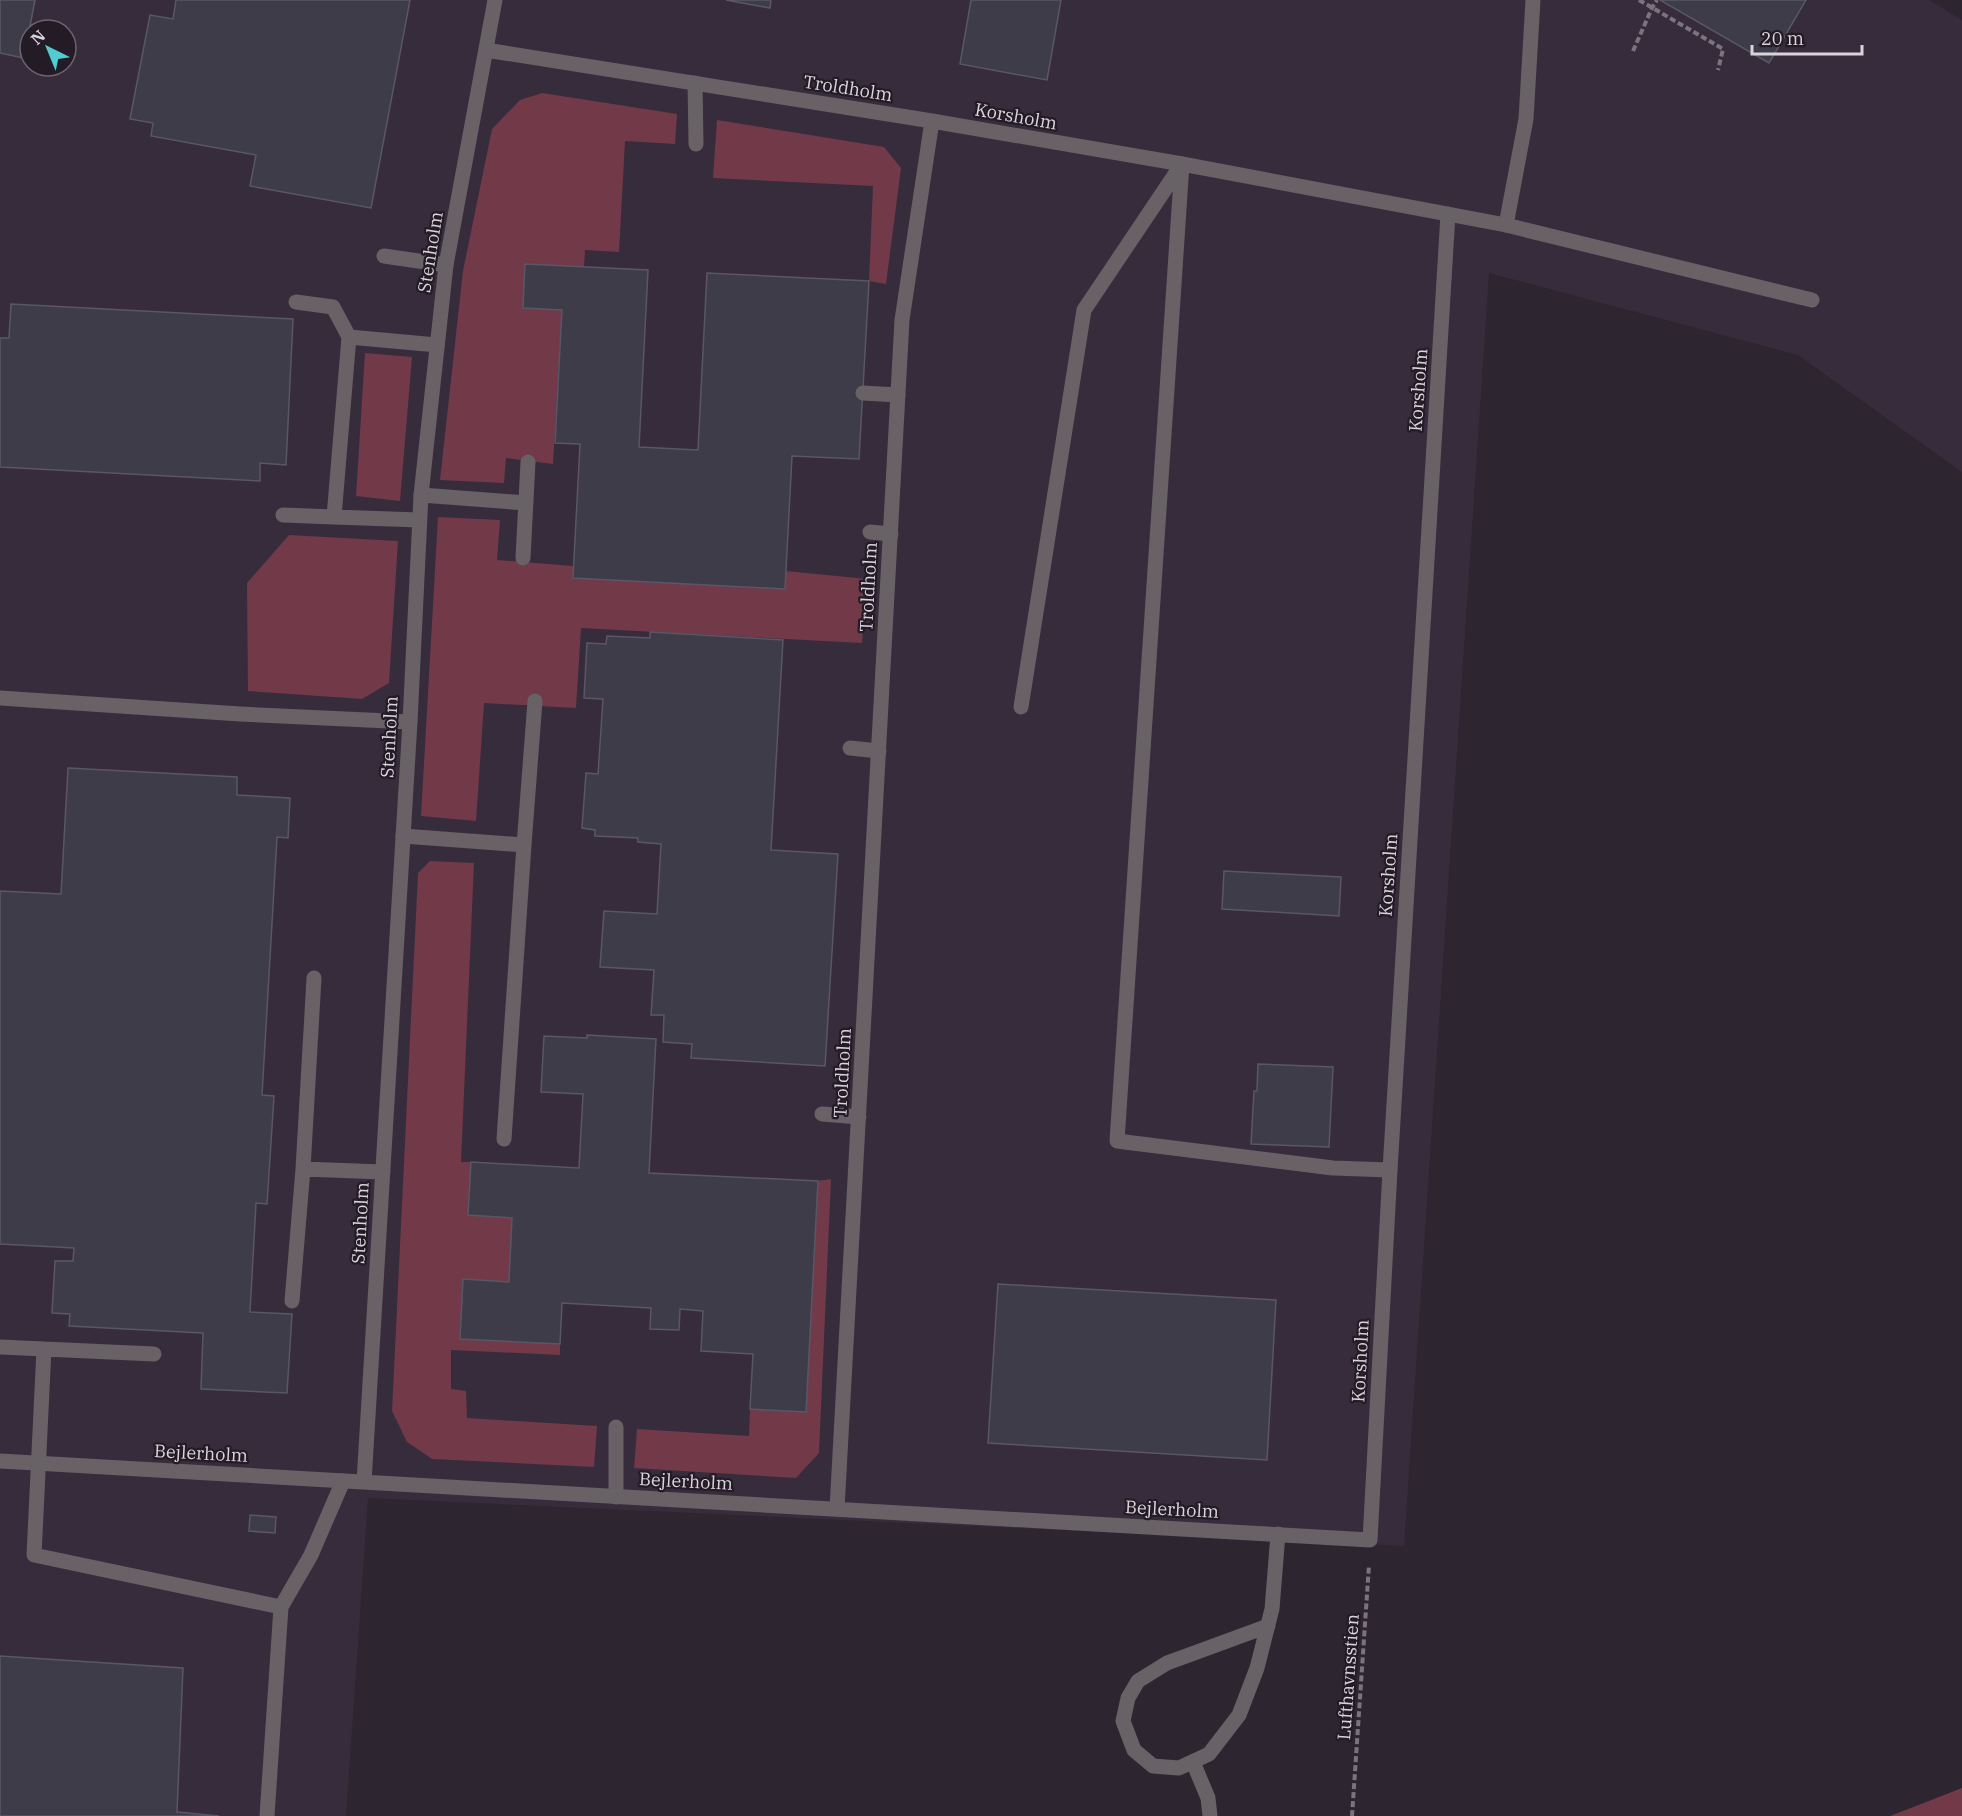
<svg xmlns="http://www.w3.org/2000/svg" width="1962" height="1816" viewBox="0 0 1962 1816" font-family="'IBM Plex Serif',serif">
  <rect width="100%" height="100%" fill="#2d2530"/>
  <!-- built -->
  <path fill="#372c3c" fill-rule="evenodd" d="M0,0H1929L1962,20V472L1798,355L1489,273L1404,1546L368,1498L346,1816H0ZM30,30H66V66H30Z"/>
  <!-- green -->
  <path fill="#723949" d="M542,93L677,114L675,144L625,141L619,252L585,250L584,267L525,265L523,308L562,310L553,464L506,458L504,483L440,480L463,271L492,129L520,100Z
    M717,120L884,147L901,168L886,284L869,281L873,186L713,178Z
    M365,353L412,357L400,501L356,496Z
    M438,517L500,520L497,560L573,566V578L785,589L786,571L867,579L862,643L581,628L576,708L484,703L476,821L421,816Z
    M289,535L398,541L389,683L362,699L248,691L247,583Z
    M430,861L474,863L461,1162H471L469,1215L512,1218L509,1282L463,1280L460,1339L560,1344V1355L451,1350V1389L466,1391L467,1418L597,1426L594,1467L432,1459L407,1442L392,1411L418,873Z
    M831,1179L819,1453L796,1478L634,1468L637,1429L749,1436L750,1409L806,1412L818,1181Z
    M1962,1788V1816H1890Z"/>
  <!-- building -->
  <path fill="#3e3c49" stroke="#595766" stroke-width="1.5" d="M0,0H35L24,58L0,53Z
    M176,0H410L371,208L250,186L256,155L151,136L153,123L130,119L150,15L173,19Z
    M726,0H771L770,8Z
    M971,0H1061L1047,80L960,64Z
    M1660,0H1806L1769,63Z
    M525,264L648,270L639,447L698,450L707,273L869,281L859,459L792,456L785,589L573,578L580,444L555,443L562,310L523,308Z
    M11,304L293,319L286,465L260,463V481L0,467V338H9Z
    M650,632L783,640L771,850L838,854L825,1066L691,1058L692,1044L663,1042L664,1015H651L654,970L600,967L604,911L657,914L661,844L638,842V838L595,836V830L582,828L586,773L598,774L603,699L584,698L587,643L606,644L607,636L650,638Z
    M68,768L237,777V795L290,798L288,838L277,837L262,1095L274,1096L267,1204L256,1203L250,1312L292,1314L287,1393L201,1389L203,1333L69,1326L70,1314L52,1313L55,1261H73L74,1248L0,1244V891L61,894Z
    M1224,871L1341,877L1339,916L1222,909Z
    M587,1035L656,1039L649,1173L818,1181L806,1412L750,1409L753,1354L701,1351L703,1311L680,1309L679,1330L650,1329L651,1308L562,1303L560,1344L460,1339L463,1279L509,1282L512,1218L468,1215L471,1162L579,1168L583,1094L541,1092L544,1036L587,1038Z
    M1258,1064L1333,1067L1329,1147L1251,1144L1254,1091H1257Z
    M998,1284L1276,1300L1267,1460L988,1443Z
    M250,1515L276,1517L275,1533L249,1531Z
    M0,1656L183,1668L177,1812L219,1816H0Z"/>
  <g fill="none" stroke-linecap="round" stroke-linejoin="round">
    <!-- path -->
    <path stroke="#7b747e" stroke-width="4" stroke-dasharray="6 3" stroke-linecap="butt" d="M1639,0L1723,49L1718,70
      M1633,51L1652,8L1657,0
      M1352,1816L1369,1565"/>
    <!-- service -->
    <path stroke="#686166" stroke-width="15" d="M1533,0L1526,119L1506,225L1812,300
      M695,83L696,144
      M1182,164L1117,1141L1333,1168L1390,1170
      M384,256L446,265
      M296,302L333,307L349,337
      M863,393L898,395
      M421,495L526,503
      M283,515L334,517
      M419,520L334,517L349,337L437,345
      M870,532L891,534
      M523,558L528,462
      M0,698L240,714L410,722
      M1021,707L1084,310L1180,167
      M850,748L879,751
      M403,836L524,845L535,701
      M314,978L303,1169L383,1172
      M822,1114L859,1117
      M504,1139L524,845
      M292,1301L303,1169
      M0,1347L154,1354
      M44,1349L34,1555L281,1607
      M616,1497V1427
      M1268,1626L1167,1663L1138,1681L1128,1698L1123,1721L1134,1750L1153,1766L1179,1768L1209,1754L1239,1715L1257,1668L1272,1609L1278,1534
      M1193,1762L1208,1798L1210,1816
      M267,1816L281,1607L311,1555L343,1481"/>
    <!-- minor -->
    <path stroke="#686166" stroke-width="15" d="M486,50L932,121L902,320L837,1509
      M932,121L1182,164L1506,225
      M0,1461L1370,1540L1390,1170L1448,214
      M364,1482L410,722L421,495L446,265L495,0"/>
  </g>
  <g text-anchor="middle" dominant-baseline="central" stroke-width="4.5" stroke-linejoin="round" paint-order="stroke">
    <!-- street labels -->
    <g font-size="18" fill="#d9d4dc" stroke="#231b26">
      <text transform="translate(848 88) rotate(9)">Troldholm</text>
      <text transform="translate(1016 116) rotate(10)">Korsholm</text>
      <text transform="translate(430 252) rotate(-81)">Stenholm</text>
      <text transform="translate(1418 390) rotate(-86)">Korsholm</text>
      <text transform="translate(868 587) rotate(-87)">Troldholm</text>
      <text transform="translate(389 737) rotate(-87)">Stenholm</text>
      <text transform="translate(1388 875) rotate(-86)">Korsholm</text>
      <text transform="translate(842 1073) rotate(-87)">Troldholm</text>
      <text transform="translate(360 1223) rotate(-87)">Stenholm</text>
      <text transform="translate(1360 1361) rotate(-87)">Korsholm</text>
      <text transform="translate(201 1453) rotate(3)">Bejlerholm</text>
      <text transform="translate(686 1481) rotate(3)">Bejlerholm</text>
      <text transform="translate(1172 1509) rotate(3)">Bejlerholm</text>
      <text transform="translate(1348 1677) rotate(-86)">Lufthavnsstien</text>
    </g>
  </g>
  <!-- north arrow -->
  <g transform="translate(48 48) rotate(317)"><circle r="28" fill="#231b26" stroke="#6c656f" stroke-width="1.5"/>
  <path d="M0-4.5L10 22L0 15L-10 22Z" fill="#52ccd0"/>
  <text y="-9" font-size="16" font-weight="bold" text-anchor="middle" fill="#d9d4dc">N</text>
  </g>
  <!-- scale -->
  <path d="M1752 45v9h110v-9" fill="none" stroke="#d9d4dc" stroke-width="3"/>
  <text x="1761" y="45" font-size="18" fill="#d9d4dc" stroke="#231b26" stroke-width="4.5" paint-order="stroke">20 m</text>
</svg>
